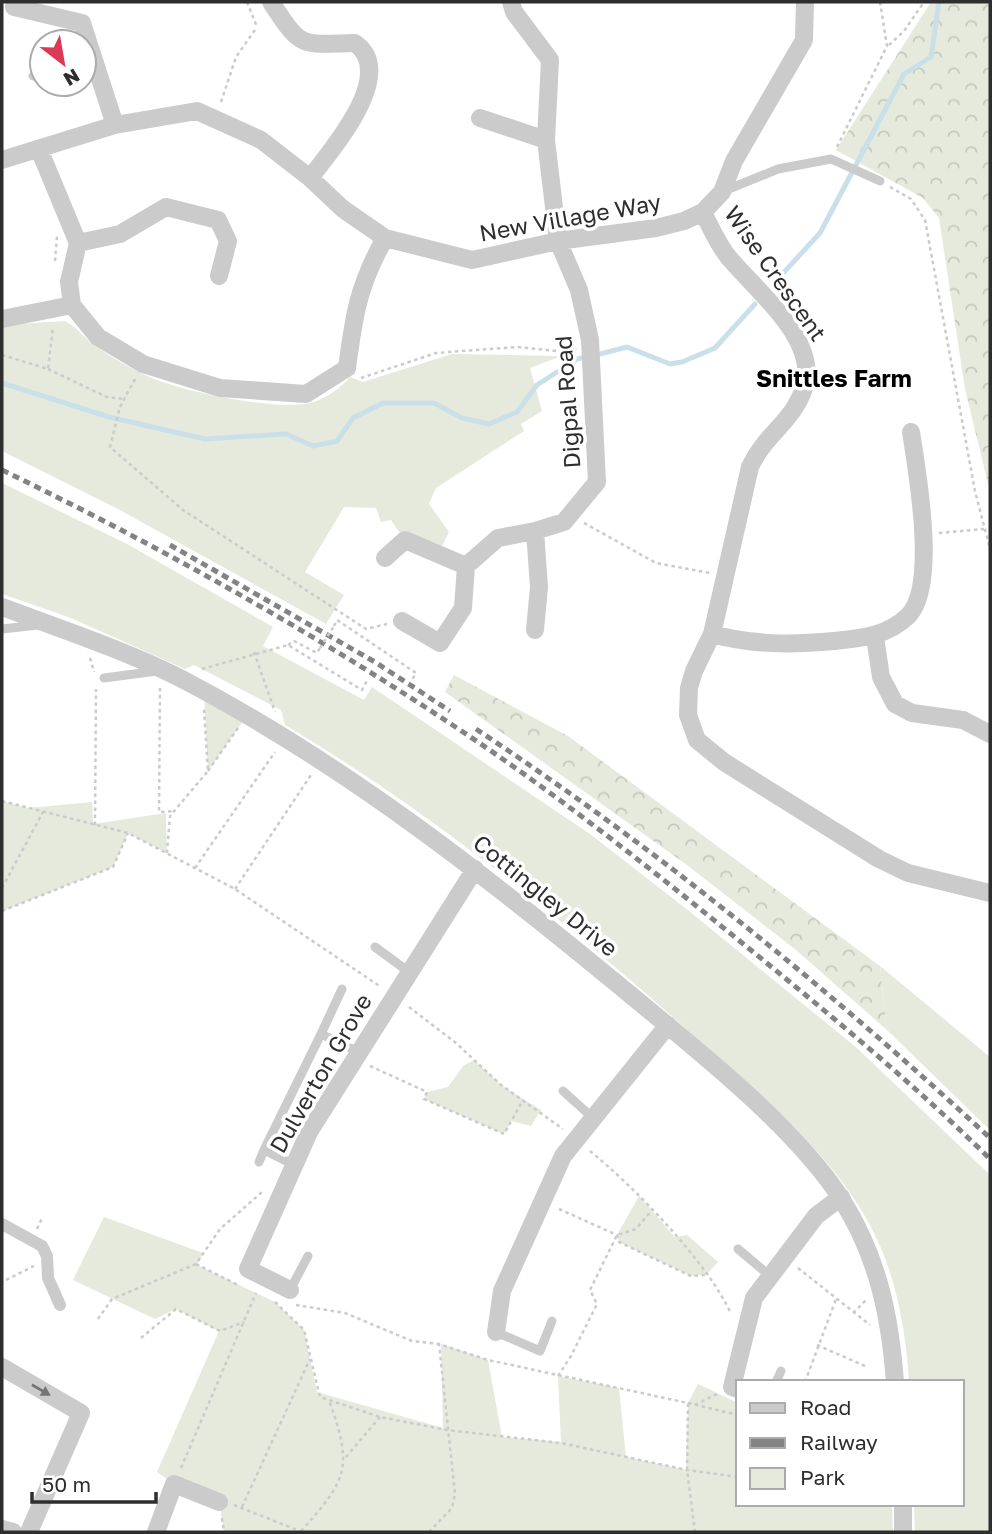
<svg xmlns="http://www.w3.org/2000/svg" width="992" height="1534" viewBox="0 0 992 1534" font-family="'Golos Text',sans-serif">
  <defs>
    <pattern id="forest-crowns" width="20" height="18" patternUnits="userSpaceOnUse" patternTransform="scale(1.75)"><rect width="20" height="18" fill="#e5eadc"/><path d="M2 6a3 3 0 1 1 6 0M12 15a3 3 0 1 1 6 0" fill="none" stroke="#c5c9bd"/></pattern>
  </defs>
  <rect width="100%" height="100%" fill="#fff"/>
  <!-- green -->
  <path fill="#e5eadc" d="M65,321C77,327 83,337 94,345C109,356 128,367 145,375C178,391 275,411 310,403C325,399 340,389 350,377L363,382L452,354L556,356L576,347L577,350L530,368L542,411L521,424L524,431L436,488L429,504L449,532L442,546L412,534L399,532L391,520L381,522L376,508L344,507L305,572L344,595L326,624L118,509L2,451V325Z
    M2,483L127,544L273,627L263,646L364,700L372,687L590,834L689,911L857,1048L990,1175V1532H915L914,1504H962V1382H909C906,1330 896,1275 872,1229C834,1155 762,1096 701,1042C571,926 435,814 285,725L281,710L194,665L185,669L71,618L2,594Z
    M204,692L246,717L208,771Z
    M2,801L28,808L92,802L93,824L166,813L167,853L128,833L113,867L2,911Z
    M880,966L990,1057V1130L887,1030Z
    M474,1060L501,1085L541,1110L531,1126L511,1121L504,1134L424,1099L427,1092L448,1087L463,1066Z
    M639,1196L675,1237L687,1235L718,1262L707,1274L691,1276L619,1242L617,1235Z
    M104,1217L203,1253L197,1265L275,1302L304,1330L317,1392L443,1428L441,1344L488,1360L502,1437L561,1442L558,1376L619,1388L626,1457L686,1470L688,1403L698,1384L738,1403V1504L892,1506L893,1532H224L219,1502L174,1484L157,1472L219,1331L176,1309L155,1319L73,1280Z"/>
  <!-- forest -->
  <path fill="url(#forest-crowns)" d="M931,2H990V492L965,389L939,218L923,198L836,150Z
    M454,675L568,736L880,966L887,1030L796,950L687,865L445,692Z"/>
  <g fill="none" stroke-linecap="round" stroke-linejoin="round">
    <!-- stream -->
    <path stroke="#c9e0e9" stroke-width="5" d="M775,282L820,233L904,74L931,57L939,2
      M596,355L627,347L670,364L682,362L715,348L755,304
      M2,383L109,417L205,439L286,434L313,446L337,441L353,418L383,403H434L462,418L489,424L517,412L537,385L577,359L586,357"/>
    <!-- path -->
    <path stroke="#cbcbcb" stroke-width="2.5" stroke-dasharray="3.5 3.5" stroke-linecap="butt" d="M247,2L257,27
      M889,45L904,31L924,2
      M221,102L236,57L257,27
      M837,147L887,46L880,2
      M890,187L911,199L925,220L975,491L990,549
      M55,261L57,236
      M2,355L48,369L53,327
      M48,369L107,397L124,399
      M361,378L436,353L517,347L557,351L573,345
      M135,379L120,407L110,447L183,510L366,629L387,624
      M584,523L656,563L710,573
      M939,533L984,529
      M334,626L337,620L416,673L412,680
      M288,645L294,641L317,653L320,648
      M254,652L275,712
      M90,658L94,672
      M202,669L288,645L362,690L368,679
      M160,688L159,812L174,811
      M208,771L238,728
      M2,801L128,833L235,889L381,987
      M95,825L96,689
      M167,853L170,816L208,771L204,709
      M195,868L275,752
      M2,888L43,812
      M235,889L311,775
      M2,911L113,867L128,833
      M409,1007L456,1043L501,1085L563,1129
      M370,1066L427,1092L424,1099L504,1134L523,1100
      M590,1151C634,1187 708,1262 731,1314
      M559,1209L617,1235L619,1242L691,1276L706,1275
      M37,1229L43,1216
      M196,1264L240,1286
      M798,1268L870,1325
      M6,1280L34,1266
      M275,1302L304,1330L320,1397L380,1417L447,1430L561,1443L687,1470L738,1477
      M296,1305L345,1313L412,1341L439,1344L488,1360L688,1403L687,1470L695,1532
      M853,1313L866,1300
      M98,1319L112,1299L196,1264L220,1229L262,1192
      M141,1338L176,1309L220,1331L244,1322
      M817,1345L865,1366
      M558,1376L571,1356L597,1304L590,1290L617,1235L636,1229L652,1210
      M805,1382L836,1299
      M688,1403L738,1415
      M695,1405L717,1394
      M346,1457L380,1417
      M181,1468L256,1293
      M234,1505L302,1532
      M242,1507L310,1359
      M222,1518L224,1532
      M301,1531C348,1479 353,1467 329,1400
      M429,1532L452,1508L455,1494L439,1344"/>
    <!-- service -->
    <path stroke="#cbcbcb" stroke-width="9" d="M33,76L42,73
      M724,191L778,169L831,159L880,181
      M2,629L38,625
      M104,678L157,671
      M375,947L409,972
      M321,1034L342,989
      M563,1091L593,1118
      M259,1162L264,1150
      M294,1165L264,1150L321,1034L359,1052
      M738,1249L770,1276
      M290,1290L308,1256
      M496,1332L540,1351L552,1321
      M776,1382L781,1371"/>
    <!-- pedestrian -->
    <path stroke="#cbcbcb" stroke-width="12" d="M2,1224L42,1246L47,1256L48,1278L60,1305"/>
    <!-- minor -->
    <path stroke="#cbcbcb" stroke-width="18" d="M271,2C302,50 301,44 355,43C398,74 332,149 310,178
      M511,2L514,12L550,60L546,140L558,241L579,290L590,340L597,482L564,522L535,531L539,587L535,630
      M14,7L82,23L115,125
      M480,118L546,140
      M39,149L78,243L69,282L72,305L98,337L143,364L220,388L306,394L347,368C354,315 358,286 385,238
      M2,160L115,125L197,111L261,140L310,178L343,209L385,238L472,260L558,241L656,228L684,221L703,212L722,192L734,161L804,40L805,2
      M703,212C711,228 718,245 730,259C757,291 820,341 804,388C793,422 765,434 750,467L712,634L694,671L689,688L688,715L697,740L724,762L879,859L908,873L990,893
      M78,243L120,234L166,207L218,220L228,241L219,276
      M2,319L72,305
      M385,558L405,540L466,566
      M2,607C61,629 124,650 180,678C349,766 498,885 644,1006C706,1057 800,1133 842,1200C878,1257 890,1316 895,1382
      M402,621L440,643L463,608L466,566L498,538L535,531
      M712,634C753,645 792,645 834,641C863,638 887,636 908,616C938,587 917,471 911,432
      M875,637L881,677L895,704L912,713L963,720L990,734
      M290,1290L248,1269L309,1132L475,869
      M496,1332L502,1291L563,1156L668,1025
      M2,1367L81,1413L29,1532
      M738,1389L732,1387L754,1298L816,1216L841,1197
      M903,1504V1532
      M2,1529L13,1532
      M156,1532L174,1484L219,1502"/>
    <!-- rail -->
    <path stroke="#838383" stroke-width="5" stroke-dasharray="7 5" stroke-linecap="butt" d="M2,470C157,545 307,629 451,724C556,793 655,872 752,951C834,1018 915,1085 990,1159
      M170,545L375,662L450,711
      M476,729C659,850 829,989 990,1138"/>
    <!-- path-bridge -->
    <path stroke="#cbcbcb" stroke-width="2.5" stroke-dasharray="3.5 3.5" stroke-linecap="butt" d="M320,648L334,626"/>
  </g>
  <!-- one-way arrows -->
  <defs><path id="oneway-solid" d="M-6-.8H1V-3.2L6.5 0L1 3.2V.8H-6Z" transform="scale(1.75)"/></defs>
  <use fill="#757575" href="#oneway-solid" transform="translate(41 1390) rotate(30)"/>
  <g text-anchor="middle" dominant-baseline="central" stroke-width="7" stroke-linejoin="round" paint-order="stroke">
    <!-- street labels -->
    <g font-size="23" fill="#2e2e2e" stroke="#fff">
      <text transform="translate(570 217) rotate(-10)">New Village Way</text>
      <text transform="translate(776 273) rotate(55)">Wise Crescent</text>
      <text transform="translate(567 402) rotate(-94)">Digpal Road</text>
      <text transform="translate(546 895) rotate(39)">Cottingley Drive</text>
      <text transform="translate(320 1073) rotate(-60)">Dulverton Grove</text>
    </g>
    <!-- neighbourhood labels -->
    <g font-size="24" font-weight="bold" fill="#000" stroke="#fff">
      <text x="834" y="377">Snittles Farm</text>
    </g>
  </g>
  <!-- border -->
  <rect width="992" height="1534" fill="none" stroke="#2e2e2e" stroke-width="7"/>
  <!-- legend -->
  <rect x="736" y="1380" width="228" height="126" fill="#ffffff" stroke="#ababab" stroke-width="2"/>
  <rect x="750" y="1403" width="35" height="10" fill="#cbcbcb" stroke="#ababab" stroke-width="2"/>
  <text x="800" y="1415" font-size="21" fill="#2e2e2e">Road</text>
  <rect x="750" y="1438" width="35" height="10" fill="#838383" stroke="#ababab" stroke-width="2"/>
  <text x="800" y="1450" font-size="21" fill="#2e2e2e">Railway</text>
  <rect x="750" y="1468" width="35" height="21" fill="#e5eadc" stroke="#ababab" stroke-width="2"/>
  <text x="800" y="1485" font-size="21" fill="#2e2e2e">Park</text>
  <!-- north arrow -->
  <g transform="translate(63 63) rotate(149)"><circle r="33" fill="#ffffff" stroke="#ababab" stroke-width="2"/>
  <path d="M0-5L12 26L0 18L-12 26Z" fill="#da3a55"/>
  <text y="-10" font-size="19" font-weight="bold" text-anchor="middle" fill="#2e2e2e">N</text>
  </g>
  <!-- scale -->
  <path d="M32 1492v10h124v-10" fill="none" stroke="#2e2e2e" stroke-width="3.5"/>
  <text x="42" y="1492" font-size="21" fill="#2e2e2e" stroke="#ffffff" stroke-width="5" paint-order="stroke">50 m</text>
</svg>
